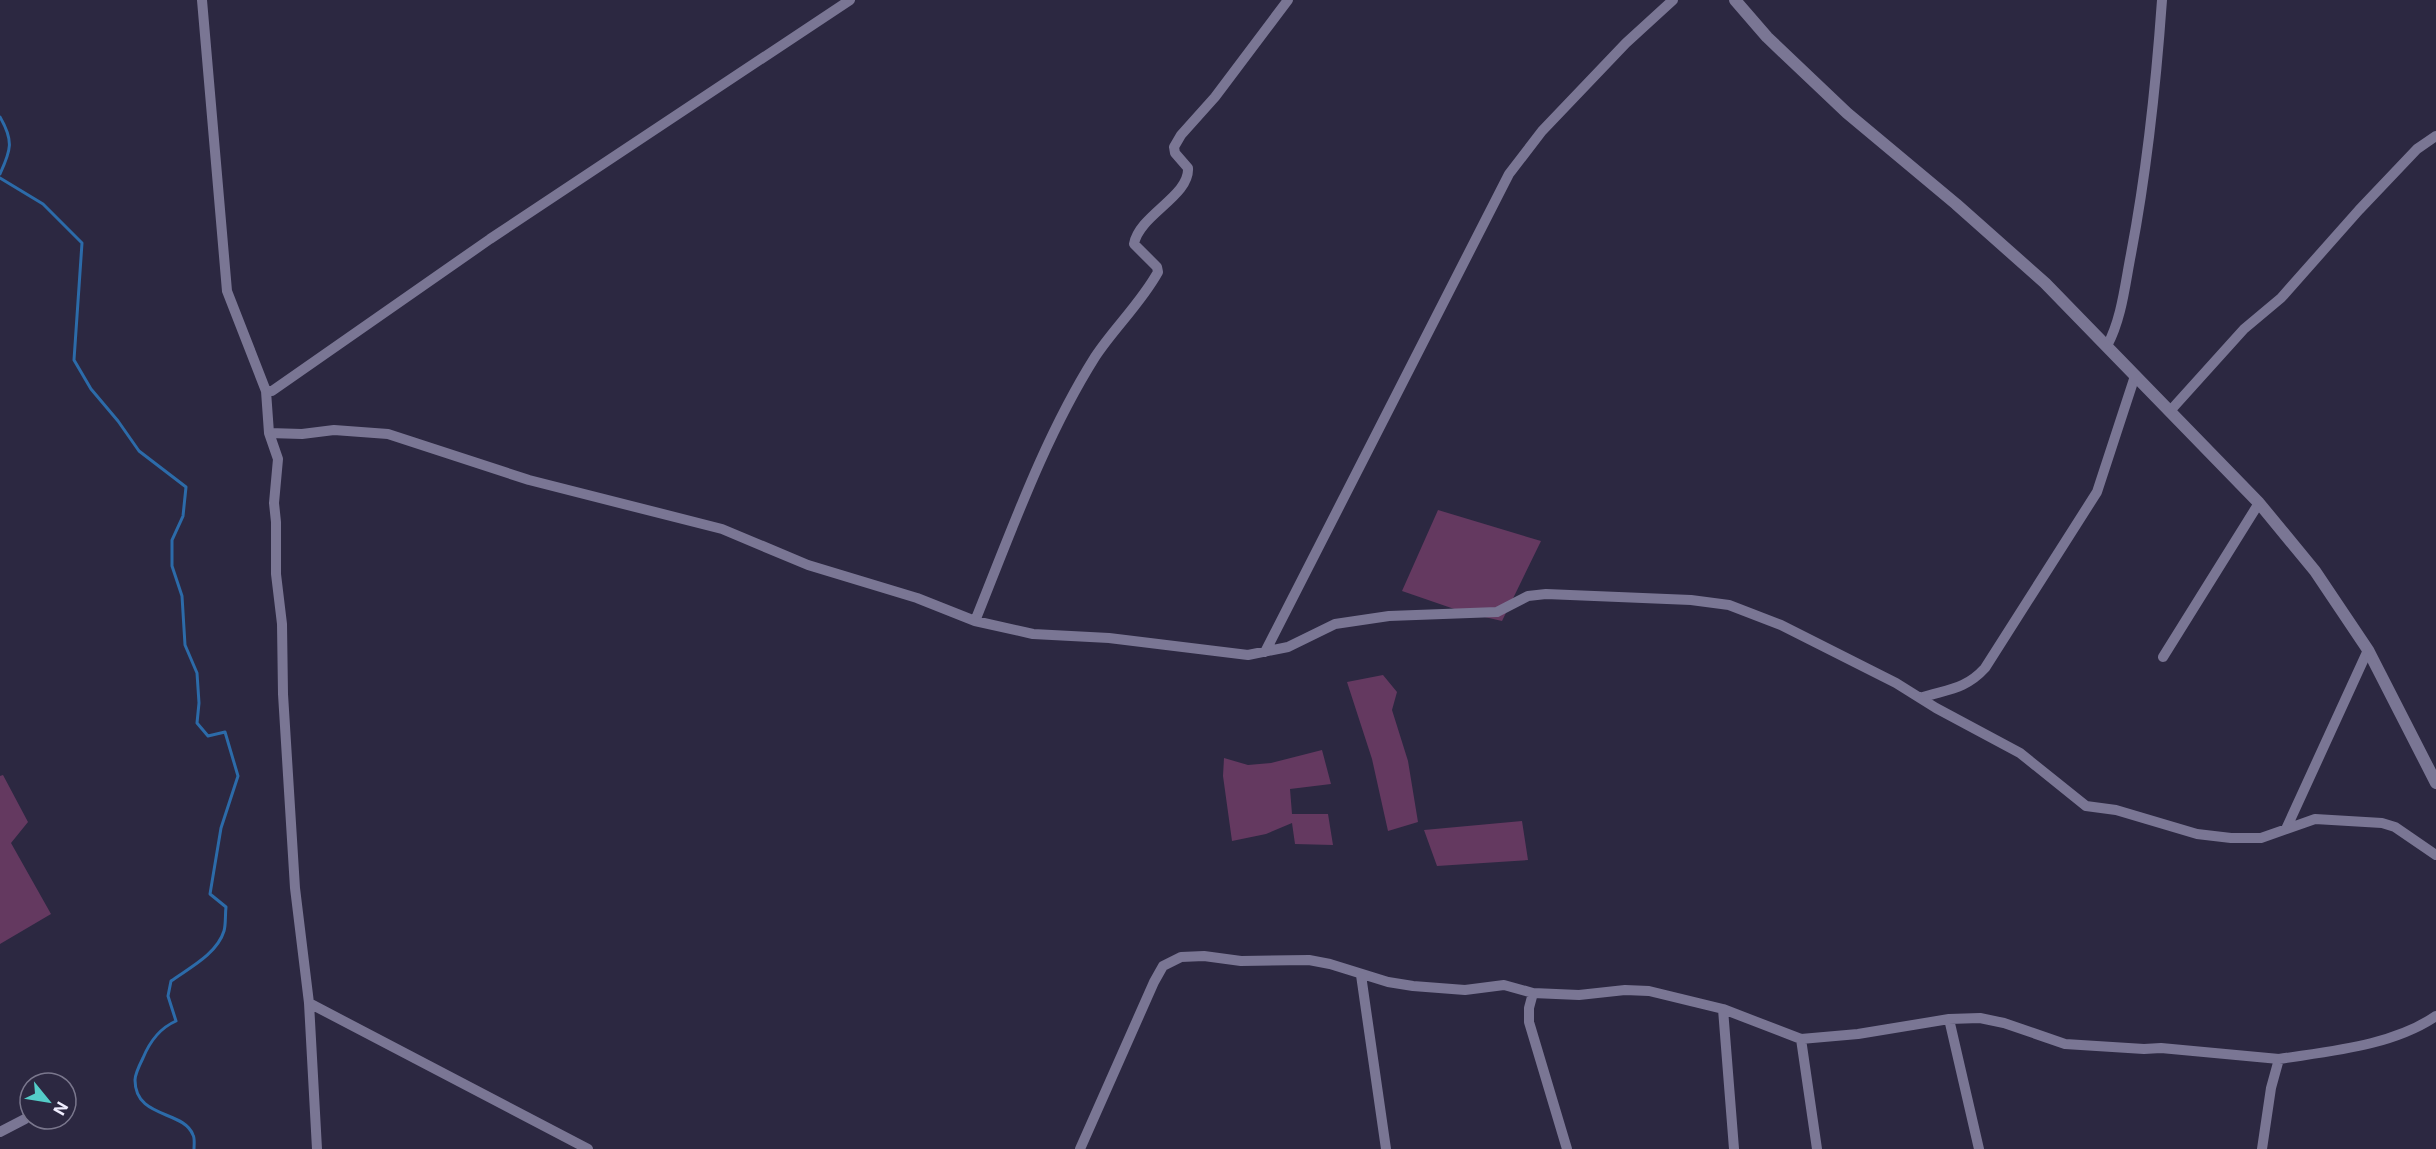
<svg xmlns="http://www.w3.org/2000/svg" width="2436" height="1149" viewBox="0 0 2436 1149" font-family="Inter,sans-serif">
  <rect width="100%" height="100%" fill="#2c2841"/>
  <!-- green -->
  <path fill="#643960" d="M1438,510L1541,541L1502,621L1463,612L1402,591Z
    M1383,675L1397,692L1392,710L1408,761L1418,822L1388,831L1372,759L1347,682Z
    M1322,750L1331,784L1290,789L1292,814H1328L1333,845L1295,844L1292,823L1266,834L1232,841L1223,776L1224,758L1248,765L1271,763Z
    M3,775L28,822L11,843L51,914L0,944V776Z
    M1522,821L1528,860L1437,866L1424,830Z"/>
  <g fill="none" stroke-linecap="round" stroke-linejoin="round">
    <!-- stream -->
    <path stroke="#2c6ba9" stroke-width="3" d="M0,117C14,141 11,150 0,174
      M0,178L43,204L82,243L74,360L91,389L118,421L139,451L186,487L183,516L172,540V566L182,596L185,645L197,673L199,703L197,723L208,736L225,732L238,776L221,828L210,894L226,907C225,915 226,924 224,931C217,954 189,968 171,981L168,996L176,1021C160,1028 150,1041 143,1058C140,1064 135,1074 135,1080C135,1119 184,1110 193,1135C195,1138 194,1145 194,1149"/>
    <!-- minor -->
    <path stroke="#7a7694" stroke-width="10" d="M202,0L227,291L266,391L269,433L278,459L274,503L276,522V574L282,624L283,694L295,888L309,1003L317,1149
      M2107,346C2122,318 2125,284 2131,254C2147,170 2156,85 2162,0
      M266,391H272L490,239L850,0
      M2170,411L2244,329L2281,298L2359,210L2417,149L2436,136
      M269,433L302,434L334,430L388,434L529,480L722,529L808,565L917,598L975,621L1033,634L1109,638L1248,655L1288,647L1335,624L1389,616L1497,612L1528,596L1546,594L1691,600L1729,605L1781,625L1896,683L1936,708L2020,753L2086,806L2116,810L2197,834L2231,838H2261L2315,819L2382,823L2395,827L2436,855
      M975,621C1011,532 1044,438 1095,357C1114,328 1141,303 1158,272L1157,267L1134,244C1139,215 1190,196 1188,168L1175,153L1174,147L1181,135L1215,97L1288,0
      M1265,652L1509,174L1542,131L1626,43L1673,0
      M2163,657L2259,503
      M1920,698C1947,689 1965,690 1985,668L2097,492L2135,376
      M2286,829L2368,650
      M1361,975L1386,1149
      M1533,993L1529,1008V1022L1567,1149
      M309,1003L588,1149
      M1723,1009L1734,1149
      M1949,1019L1979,1149
      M1801,1039L1817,1149
      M0,1132L25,1119
      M1080,1149L1154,982L1163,966L1181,957L1204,956L1241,961L1309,960L1330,964L1388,982L1413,986L1465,990L1504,985L1533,993L1579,995L1625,990L1649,991L1723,1009L1801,1039L1858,1034L1949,1019L1980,1018L2004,1023L2065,1044L2144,1049L2161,1048L2279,1059
      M2262,1149L2271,1088L2279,1059C2330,1051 2392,1046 2436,1016"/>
    <!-- tertiary -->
    <path stroke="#7a7694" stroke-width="12" d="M1735,0L1767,37L1847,113L1956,204L2045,283L2259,503L2315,571L2368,650L2436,783"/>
  </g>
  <!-- north arrow -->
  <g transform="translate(48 1101) rotate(120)"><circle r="28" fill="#2c2841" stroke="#7a778d" stroke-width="1.5"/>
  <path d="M0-4.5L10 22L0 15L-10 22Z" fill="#54cdc8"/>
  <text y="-9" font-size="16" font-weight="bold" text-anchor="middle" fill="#f0eeff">N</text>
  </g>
</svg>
